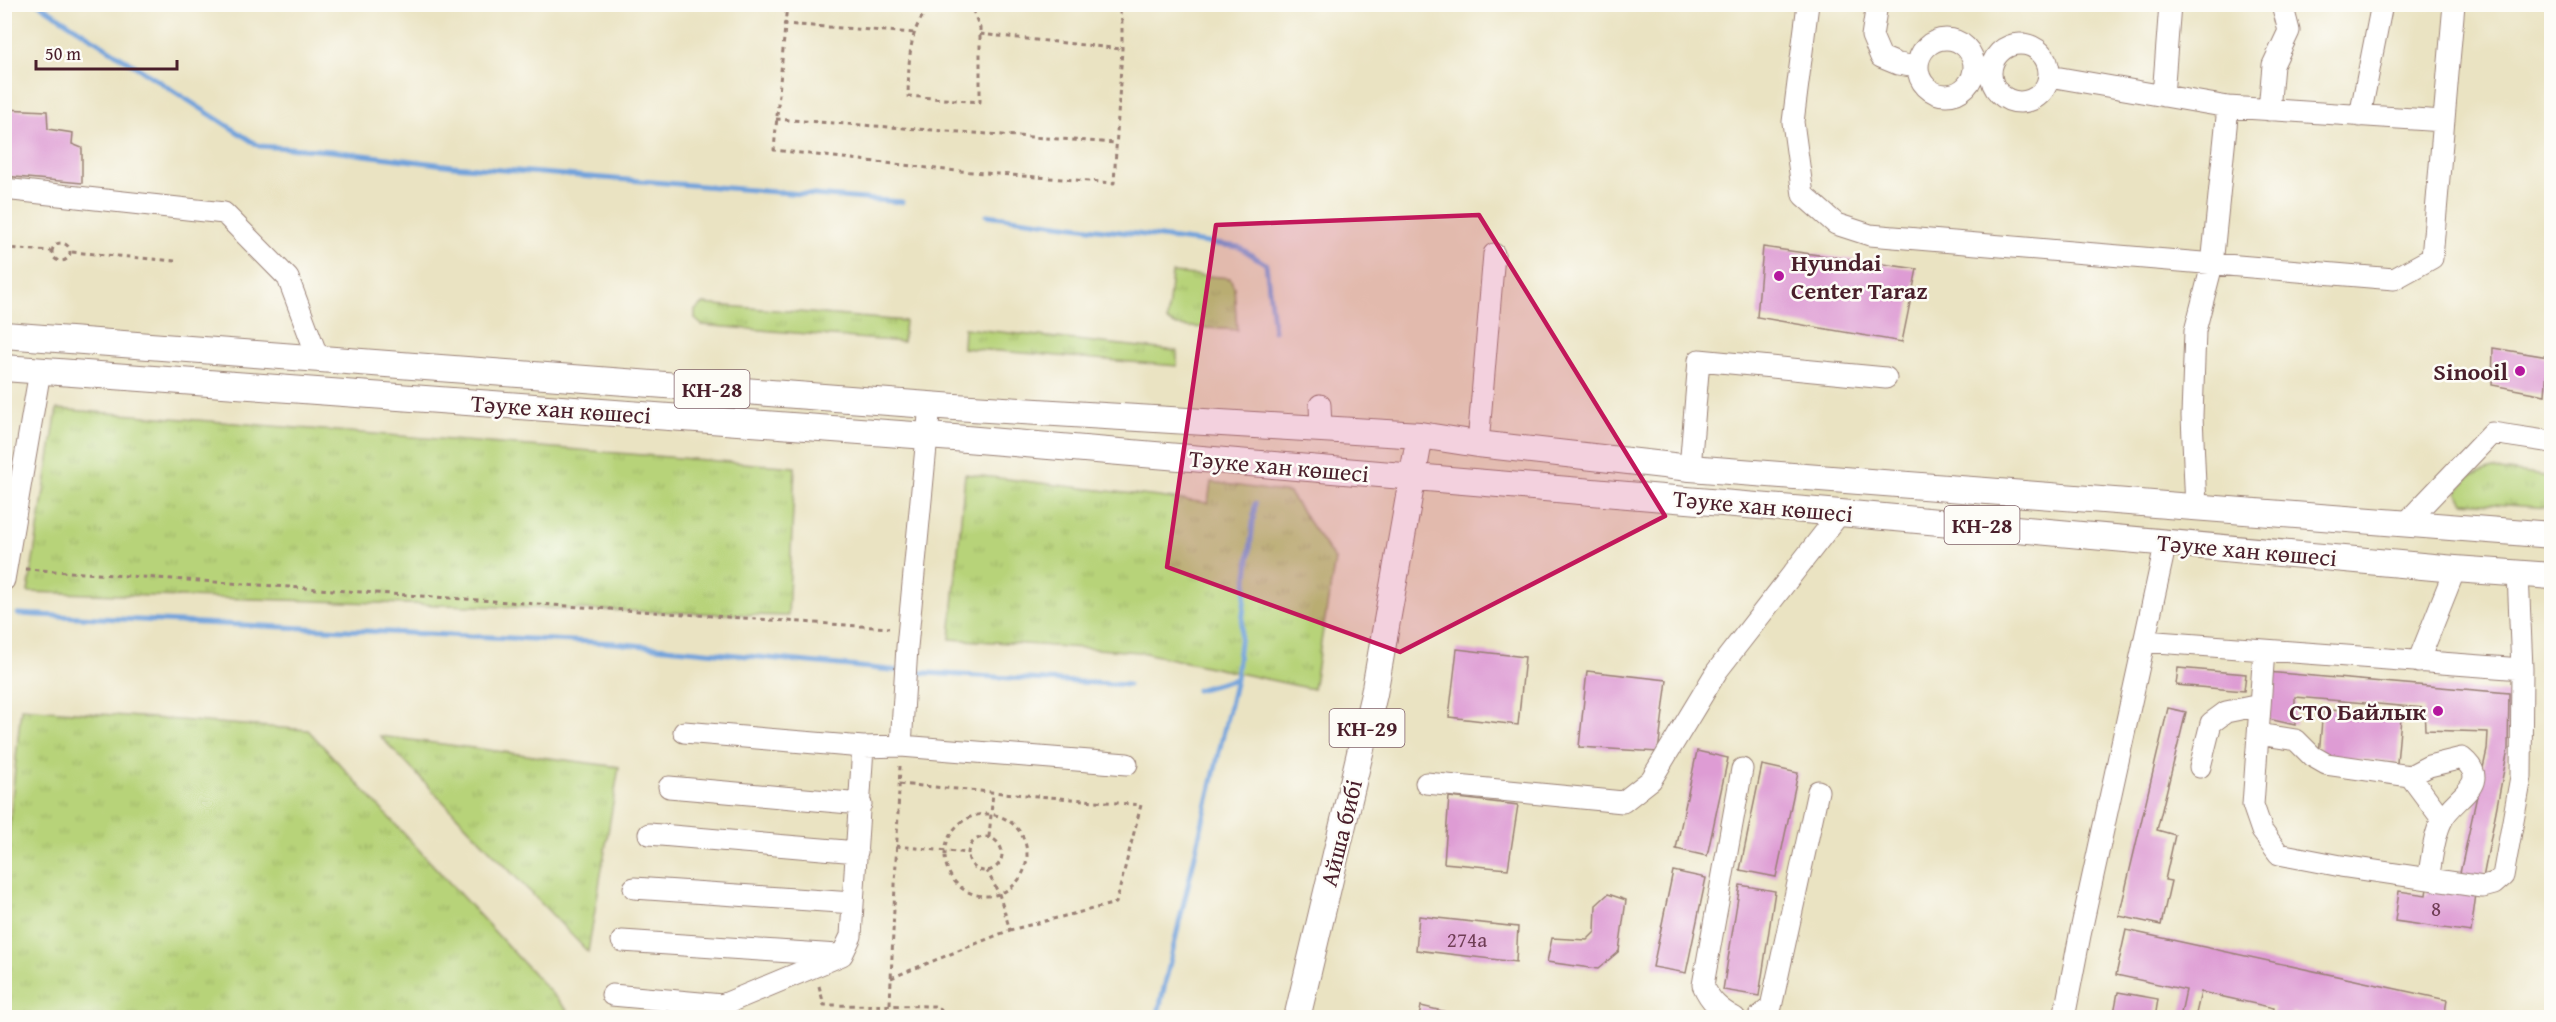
<svg xmlns="http://www.w3.org/2000/svg" width="2556" height="1022" viewBox="0 0 2556 1022" font-family="'Gentium Book Plus',serif">
  <defs>
    <pattern id="grass-tufts" width="24" height="20" patternUnits="userSpaceOnUse" patternTransform="scale(1.5)"><rect width="24" height="20" fill="#b7d379"/><path d="M3 7l-1-3M5 7V3M7 7l1-3M15 17l-1-3M17 17v-4M19 17l1-3" fill="none" stroke="#9fb569"/></pattern>
  </defs>
  <rect width="100%" height="100%" fill="#fdfcf7"/>
  <filter id="ink" filterUnits="userSpaceOnUse"><feTurbulence type="fractalNoise" baseFrequency=".0167" numOctaves="2"/><feDisplacementMap in="SourceGraphic" scale="12" xChannelSelector="R" yChannelSelector="G"/><feConvolveMatrix kernelMatrix="1 2 1 2 8 2 1 2 1" color-interpolation-filters="sRGB"/></filter>
  <filter id="wash" filterUnits="userSpaceOnUse"><feTurbulence type="fractalNoise" baseFrequency=".008" numOctaves="4" result="noise"/><feDisplacementMap in="SourceGraphic" scale="24" xChannelSelector="R" yChannelSelector="G"/><feGaussianBlur stdDeviation="1.35" result="paint"/><feColorMatrix in="noise" values="0 0 0 0 0 0 0 0 0 0 0 0 0 0 0 0 0 1.4 0 .05"/><feComposite in="paint" operator="in"/></filter>
  <g filter="url(#wash)">
    <rect width="100%" height="100%" fill="#eae3c2"/>
    <!-- grass -->
    <path fill="url(#grass-tufts)" stroke="#807952" stroke-width="1.5" d="M1172,273L1230,278L1234,287L1237,330L1177,326L1167,321Z
      M703,304L905,321L903,342L702,325L695,319V310Z
      M964,328L1177,351V366L963,348Z
      M57,409L795,467L788,616L28,592Z
      M2493,469L2551,477V508L2464,502L2457,492L2470,476Z
      M965,474L1208,503L1211,482L1289,493L1335,560L1313,689L1140,652L950,639Z
      M21,708L308,730L568,1011L567,1017H5V870Z
      M380,736L619,767L588,952Z"/>
    <g fill="none" stroke-linecap="round" stroke-linejoin="round">
      <!-- stream -->
      <path stroke="#71a2db" stroke-width="5" d="M39,4L259,146L332,151L453,166L902,202
        M987,215L1239,247L1266,264L1274,331
        M18,614L614,643L901,671
        M911,672L1128,685
        M1197,690L1236,679L1255,504
        M1157,1018L1236,679"/>
    </g>
    <g id="blocks">
      <!-- building -->
      <path fill="#de9cd4" d="M4,109L47,111L48,129L73,133L72,144L82,148V183L4,176Z
        M1763,247L1917,269L1902,342L1757,317Z
        M2493,348L2548,357L2545,395L2492,385Z
        M1457,649L1525,657L1518,725L1449,717Z
        M2178,668L2246,674L2244,691L2176,685Z
        M1587,671L1667,680L1658,752L1579,747Z
        M2267,672L2509,693L2508,749L2483,878L2460,873L2487,750L2488,732L2425,730L2424,708L2295,697V725L2264,718Z
        M2168,708L2186,712L2157,830L2175,835L2165,880L2171,881L2161,925L2119,916Z
        M2323,709L2401,718L2397,763L2319,755Z
        M1697,751L1728,758L1707,856L1676,849Z
        M1762,765L1798,773L1776,877L1740,870Z
        M1449,797L1518,805L1508,869L1444,863Z
        M1673,871L1706,878L1686,973L1653,967Z
        M1740,885L1775,891L1759,996L1723,990Z
        M2427,888L2476,894L2471,932L2395,921L2399,891L2426,895Z
        M1608,894L1626,900L1619,951L1598,969L1547,962L1552,938L1587,940L1595,932L1596,905Z
        M1419,916L1518,927L1516,962L1416,950Z
        M2126,930L2447,1000L2444,1018H2313L2292,1013L2291,1018H2272L2274,1008L2201,992L2195,1018H2180L2186,990L2116,975Z
        M2118,992L2158,999L2155,1018H2113Z
        M1421,1006L1468,1017V1018H1419Z"/>
    </g>
  </g>
  <g filter="url(#ink)">
    <use href="#blocks" fill-opacity="0" stroke="#9a8176" stroke-width="1.5"/>
    <g fill="none" stroke-linecap="round" stroke-linejoin="round">
      <defs>
        <path id="minor" d="M1808,4L1793,122L1803,195L1836,224L1870,235L2394,279L2432,258L2454,4
          M1877,4L1872,36L1881,57L1898,64L1918,67
          M1918 67a28 28 0 1 1 56 0a28 28 0 1 1-56 0Z
          M1991 73a29 29 0 1 1 58 0a29 29 0 1 1-58 0Z
          M2049,76L2228,107L2444,121
          M2163,96L2170,4
          M2269,110L2273,65L2289,31L2282,4
          M2360,116L2382,4
          M4,189L224,213L288,278L318,358
          M1320,405L1321,429
          M1478,444L1494,254
          M1690,468L1699,360L1886,378
          M2196,508L2192,416L2195,331L2212,265L2228,107
          M2405,524L2492,433L2552,442
          M4,580L40,371
          M2144,641L2522,669
          M2264,650L2253,805L2262,831L2279,854L2341,866L2483,887L2494,884L2503,876L2521,777L2522,669L2518,573
          M2418,662L2455,569
          M684,732L863,747L901,746L1127,764
          M2258,734L2296,740L2312,756L2326,764L2410,776L2429,766L2462,758C2494,784 2453,797 2442,820C2433,837 2432,860 2428,879
          M901,746L907,647L930,405
          M2200,767L2211,723L2226,712L2260,705
          M2410,776L2442,819
          M1426,783L1623,802L1651,780L1717,671L1840,513
          M669,787L861,804
          M649,834L857,852
          M634,888L853,903
          M622,941L838,955
          M612,995L722,1005
          M715,1018L722,1005L842,955L851,936L863,747
          M1735,1018C1719,1009 1710,1001 1703,985L1742,769
          M1758,1018L1771,1007L1818,791
          M2064,1018L2080,935L2166,542"/>
        <path id="major" d="M4,335L955,407L1420,435L1478,444L1690,468L2552,535
          M4,368L954,438L1840,513L2455,569L2552,576
          M1297,1018L1374,694L1420,435"/>
      </defs>
      <!-- minor casing -->
      <use href="#minor" stroke="#9a8176" stroke-width="23"/>
      <!-- major casing -->
      <use href="#major" stroke="#9a8176" stroke-width="28"/>
      <!-- path -->
      <path stroke="#9a8176" stroke-width="3" stroke-dasharray="4.5 4.5" stroke-linecap="butt" d="M787,4L774,150L946,170L1114,183L1122,49V22L1118,4
        M921,4L926,11
        M935,4C907,23 909,65 908,96L980,102V28L973,11L962,4
        M974,11L982,4
        M783,24L915,33
        M980,34L1122,49
        M776,119L1116,143
        M52 252a9 9 0 1 1 18 0a9 9 0 1 1-18 0Z
        M4,248L51,251
        M72,252L175,261
        M25,569L889,628
        M899,784L1141,805L1116,903L1010,930
        M945 855a41 41 0 1 1 82 0a41 41 0 1 1-82 0Z
        M968 854a17 17 0 1 1 34 0a17 17 0 1 1-34 0Z
        M989,837L993,792
        M896,846L968,853
        M891,978L1010,930L999,894L987,871
        M819,986L824,1005L937,1006L948,1018
        M890,1004L900,766"/>
      <!-- minor -->
      <use href="#minor" stroke="#fff" stroke-width="21"/>
      <!-- major -->
      <use href="#major" stroke="#fff" stroke-width="26"/>
    </g>
  </g>
  <!-- marked area -->
  <path fill="#c2185b" fill-opacity="0.2" stroke="#c2185b" stroke-width="4.5" stroke-linejoin="round" d="M1479,215L1665,516L1400,652L1167,567L1216,225Z"/>
  <!-- markers -->
  <g fill="#b5179e" stroke="#fdfcf7" stroke-width="2">
    <circle cx="1779" cy="276" r="6"/>
    <circle cx="2520" cy="371" r="6"/>
    <circle cx="2438" cy="711" r="6"/>
  </g>
  <g text-anchor="middle" dominant-baseline="central" stroke-width="5" stroke-linejoin="round" paint-order="stroke">
    <!-- number labels -->
    <g font-size="21" fill="#6f3e55">
      <text x="2436" y="908">8</text>
      <text x="1467" y="939">274а</text>
    </g>
    <!-- shield labels -->
    <g fill="#fdfcf7" stroke="#806168" stroke-width="1.5">
      <rect x="674.5" y="370" width="75" height="38" rx="4.5"/>
      <rect x="1944.5" y="506" width="75" height="38" rx="4.5"/>
      <rect x="1329.5" y="709" width="75" height="38" rx="4.5"/>
    </g>
    <g font-size="22" font-weight="bold" fill="#4a1f2b">
      <text x="712" y="389">КН-28</text>
      <text x="1982" y="525">КН-28</text>
      <text x="1367" y="728">КН-29</text>
    </g>
    <!-- poi labels -->
    <g font-size="24" font-weight="bold" fill="#4a1f2b" stroke="#fdfcf7" text-anchor="end">
      <text x="1791" y="262" text-anchor="start">Hyundai<tspan x="1791" dy="28">Center Taraz</tspan></text>
      <text x="2508" y="371">Sinooil</text>
      <text x="2426" y="711">СТО Байлык</text>
    </g>
    <!-- street labels -->
    <g font-size="24" fill="#4a1f2b" stroke="#fdfcf7">
      <text transform="translate(561 409) rotate(4)">Тәуке хан көшесі</text>
      <text transform="translate(1279 466) rotate(5)">Тәуке хан көшесі</text>
      <text transform="translate(1763 506) rotate(5)">Тәуке хан көшесі</text>
      <text transform="translate(2247 550) rotate(5)">Тәуке хан көшесі</text>
      <text transform="translate(1341 833) rotate(-76)">Айша бибі</text>
    </g>
  </g>
  <!-- margin -->
  <rect width="2556" height="1022" fill="none" stroke="#fdfcf7" stroke-width="24"/>
  <!-- scale -->
  <path d="M36 60v9h141v-9" fill="none" stroke="#4a1f2b" stroke-width="3"/>
  <text x="45" y="60" font-size="18" fill="#4a1f2b" stroke="#fdfcf7" stroke-width="4.5" paint-order="stroke">50 m</text>
</svg>
